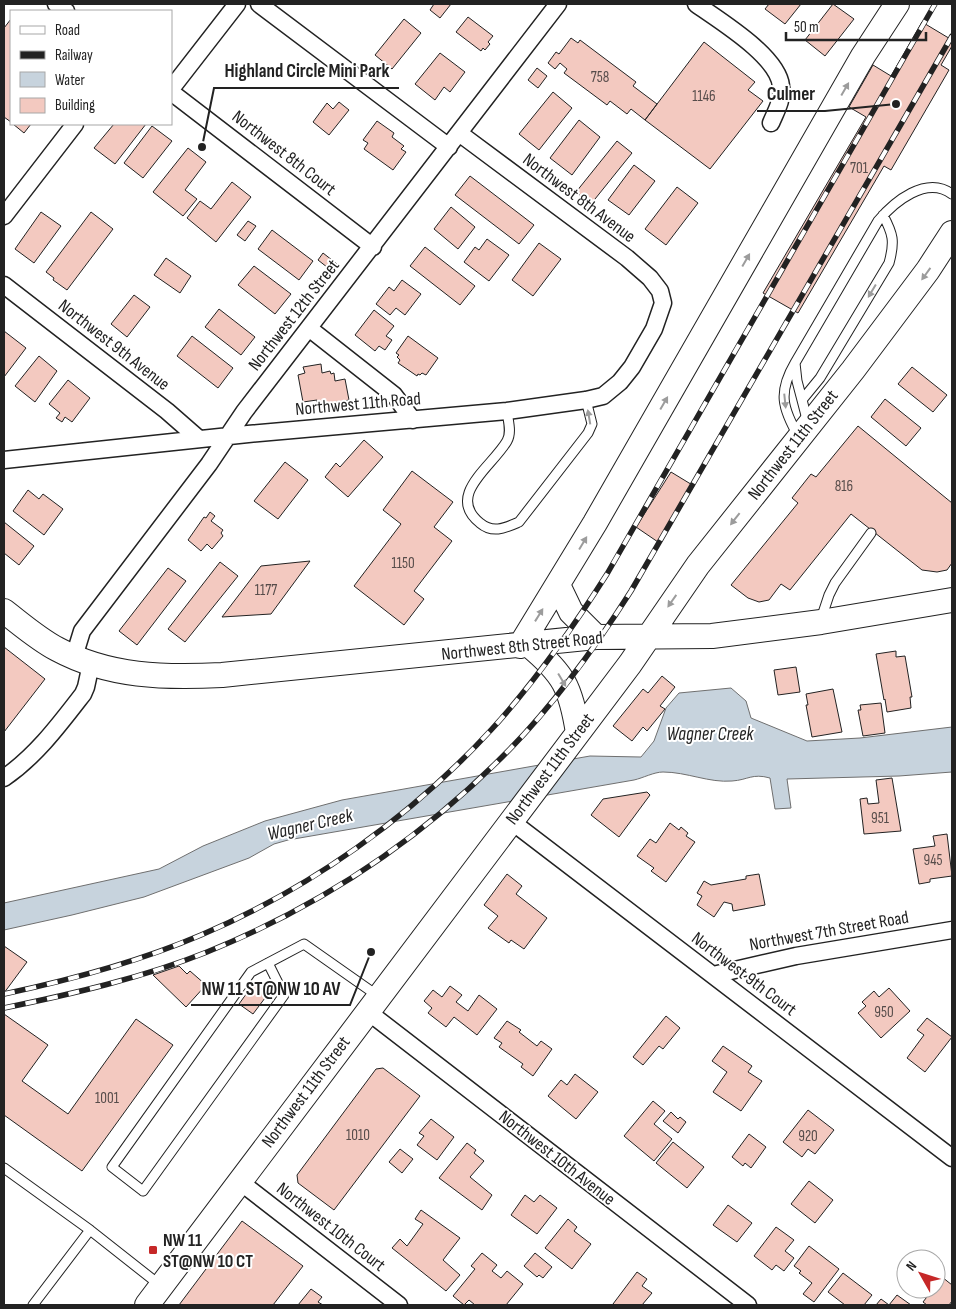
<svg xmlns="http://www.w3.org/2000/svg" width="956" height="1309" viewBox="0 0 956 1309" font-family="'Sofia Sans Condensed',sans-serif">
  <rect width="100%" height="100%" fill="#fff"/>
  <!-- water -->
  <path fill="#c7d3dd" stroke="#6f6f6f" d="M731,688L746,701L751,718L807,741L860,738L952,727V772L899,776L787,779L791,808L775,809L770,778C752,773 748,780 732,781C709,783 687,772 663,772C654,772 643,778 634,780L288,840L274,844L249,858L144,897L72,915L4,930V903L159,869L203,846L265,821L342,800L590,756L641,757L654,741L666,708L679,693Z"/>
  <!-- building -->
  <path fill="#f3c9c0" stroke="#222" d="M434,4H451L440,18L430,10Z
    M769,4H801L785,24L765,9Z
    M833,4L854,19L825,56L805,40Z
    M468,17L493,36L488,42L490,44L485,50L483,48L481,51L456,32Z
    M11,19V122L4,117V28Z
    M404,19L421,33L392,69L375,55Z
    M922,22L952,40V46L941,65L949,70L891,170L884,166L798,313L763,293L866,117L849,107L873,65L891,76Z
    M571,38L578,43L580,40L636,82L633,86L657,104L645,120L631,109L627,114L610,101L607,105L564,73L567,69L560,63L555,69L548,63L556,52L559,54Z
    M704,42L755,82L748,90L763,101L710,169L645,120Z
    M440,53L465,72L450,92L444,87L435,100L415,84Z
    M537,68L547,76L538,88L528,80Z
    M553,92L572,108L539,150L519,134Z
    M339,102L349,110L329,135L313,122L327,103L333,109Z
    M579,120L600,137L572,175L550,158Z
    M377,121L394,133L392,137L404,146L401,149L406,152L393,170L364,149L368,143L363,140Z
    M13,124H31L24,133Z
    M114,124H146L115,164L94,148Z
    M152,126L172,141L143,178L124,163Z
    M617,141L632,153L591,204L576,192Z
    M188,148L206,162L185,190L197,199L183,216L153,192Z
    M634,165L655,181L629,215L608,200Z
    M470,176L534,225L519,244L455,195Z
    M232,182L251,197L216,242L187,218L200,201L211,209Z
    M677,187L698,203L666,245L645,229Z
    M451,207L475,227L458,249L434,229Z
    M41,212L61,226L34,263L15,249Z
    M91,212L113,229L67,290L53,280L54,278L46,272Z
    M248,221L256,226L245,241L237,235Z
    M272,230L313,261L299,280L258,249Z
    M487,239L509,255L489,281L464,262L475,247L479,250Z
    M539,243L561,259L533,296L512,280Z
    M425,247L475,286L460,305L410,266Z
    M323,253L337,264L332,271L318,260Z
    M166,258L191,276L180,293L154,275Z
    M254,266L291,294L275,314L238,285Z
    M402,280L421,294L405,315L396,308L390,315L376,304L389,287L394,291Z
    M134,295L150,307L127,337L111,324Z
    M219,309L255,337L241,355L205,327Z
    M374,310L394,326L386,336L392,340L385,350L379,346L375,351L355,335Z
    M4,331L26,348L4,377Z
    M192,336L233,368L218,388L177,356Z
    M408,336L438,358L426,375L422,373L420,375L418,374L417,376L398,363L400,360L397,357L399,355L396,353Z
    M39,356L57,371L35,402L15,386Z
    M321,364L322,373L330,371L331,374L334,373L335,381L345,379L349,400L317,406V400L303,402L298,375L305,373L303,367Z
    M912,367L947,395L933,412L898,384Z
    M68,380L90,398L72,422L65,417L62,422L56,418L60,413L49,404Z
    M885,399L921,428L906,446L871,417Z
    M858,426L952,503V563L947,570L937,572L922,570L851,514L790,590L781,584L769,600L759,602L748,598L731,585L798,503L792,498L811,474L816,477Z
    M364,440L383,457L348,497L325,477L336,463L340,467Z
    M285,462L308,480L278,519L254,501Z
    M412,471L453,502L434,527L452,541L414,591L424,599L404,625L354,586L401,524L383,510Z
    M671,472L694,486L658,542L636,527Z
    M28,490L39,499L43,494L63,509L44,535L13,511Z
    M210,512L215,516L211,521L223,530L221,533L223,536L212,549L207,544L201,551L188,540L204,517L206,518Z
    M4,522L34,546L19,565L4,553Z
    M310,561L271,614L222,617L261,566Z
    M220,562L238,576L185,642L168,629Z
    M168,568L186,581L137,645L119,631Z
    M4,647L45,679L4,732Z
    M896,651V657L905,656L912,697H910L911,708L887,712L885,699L884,700L876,654Z
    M796,667L800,692L778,695L774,670Z
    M662,676L675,687L660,706L665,709L647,731L643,727L632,741L613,726L643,689L648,693Z
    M833,689L842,732L812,737L806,705H808L806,694Z
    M881,703L885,733L863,736L858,710H861L860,705Z
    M892,778L901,831L864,834L860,799L867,798L868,804L879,803L876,780Z
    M647,792L650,795L619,837L591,815L603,799Z
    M670,823L679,830L681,827L688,833L686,836L695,842L666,882L651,871L654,868L637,856L650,839L656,843Z
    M947,834L952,876L930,879V882L919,884L913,849L935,846L933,836Z
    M507,874L522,886L516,894L547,918L524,949L511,940L509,943L488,928L498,916L484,905Z
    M759,874L765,905L733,911L732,904L724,902L714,917L697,905L702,896L697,893L704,881L711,885L746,879V876Z
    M4,946L27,962L4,993Z
    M179,966L187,974L190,971L206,985L186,1007L153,975Z
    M254,983L268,994L253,1014L239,1004Z
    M450,986L462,995L456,1002L468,1011L479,995L497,1009L477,1035L454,1017L446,1027L428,1013L432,1008L424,1001L433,990L442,997Z
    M889,988L910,1011L881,1038L858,1013L866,1006L862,1002L874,991L879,997Z
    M4,1014L48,1045L22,1081L68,1114L136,1019L173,1045L82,1171L4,1115Z
    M666,1016L680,1028L663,1049L659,1046L643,1065L633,1057Z
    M927,1018L952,1037L925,1072L907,1058L924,1035L917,1030Z
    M507,1021L521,1030L519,1032L537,1046L541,1041L552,1049L533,1076L521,1067L523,1064L499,1047L502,1043L494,1038Z
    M723,1046L752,1066L748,1072L762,1081L741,1111L713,1092L727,1072L712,1061Z
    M383,1068L420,1096L334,1210L298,1183L297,1175L376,1069Z
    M575,1074L598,1092L576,1119L548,1096L561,1080L567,1085Z
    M653,1101L665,1111L654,1124L672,1139L654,1161L624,1136Z
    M808,1110L834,1130L815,1154L808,1149L802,1157L783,1142Z
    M671,1112L678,1119L680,1117L686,1122L678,1133L663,1121Z
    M431,1119L454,1137L437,1160L417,1145L424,1136L419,1133Z
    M749,1134L766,1147L751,1168L745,1163L743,1166L732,1157Z
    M673,1142L704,1167L687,1188L656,1163Z
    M467,1143L476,1150L474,1153L484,1161L470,1177L492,1195L482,1210L439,1178Z
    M400,1149L413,1159L402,1173L389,1162Z
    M809,1181L833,1200L815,1223L791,1204Z
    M525,1195L534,1202L540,1195L557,1208L537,1234L511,1215Z
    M728,1205L752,1223L737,1242L713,1225Z
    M421,1210L460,1238L443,1260L460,1275L446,1291L392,1248L400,1239L407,1246L423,1224L415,1219Z
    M568,1219L577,1227L574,1231L591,1244L572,1269L545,1248Z
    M242,1221L303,1266L273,1305H179Z
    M776,1227L794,1240L785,1251L794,1258L784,1271L776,1265L772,1270L754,1256Z
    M809,1246L839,1269L814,1302L803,1294L812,1283L799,1273L801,1271L794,1266Z
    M482,1253L497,1265L492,1271L501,1278L507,1271L523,1284L506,1305H475L469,1300L464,1305L453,1296L475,1269L471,1266Z
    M535,1253L552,1267L543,1278L539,1275L537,1277L524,1266Z
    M637,1272L647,1279L642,1286L652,1293L642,1305H615L613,1304Z
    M843,1273L872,1295L864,1305H845L828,1292Z
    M942,1277L952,1285V1301L949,1305H927L923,1302L933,1289H936V1285Z
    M311,1289L322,1297L318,1302L323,1305H298Z
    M897,1295L911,1305H876L881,1299L889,1305Z"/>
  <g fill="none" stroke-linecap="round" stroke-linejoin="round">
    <defs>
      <path id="lane" d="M795,363C778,392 782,408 799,437
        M802,400L797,381L795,363L878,221C894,202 926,175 952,194
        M507,411C508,421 512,432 507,441C493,466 445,495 480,523C493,534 505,528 519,522L588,433L592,424L586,400
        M808,423L802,400L820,378L889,263C895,241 893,234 883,215
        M821,619L829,595L835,583L871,533
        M268,963L284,995L143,1191L112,1167L251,972L304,944L378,996
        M4,1168L90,1230L161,1286
        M33,1305L90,1230"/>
      <path id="street" d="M56,4L66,11
        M259,4L449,147
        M696,4C720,21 778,56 781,86C783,100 776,111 771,123
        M171,89L237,4
        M171,92L373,247
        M4,216L75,124
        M4,285L167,411L199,439
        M310,329L394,395L413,420
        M4,460L248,434L507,411L586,400L603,396L620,382L632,367L654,329L663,303L660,291L650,278L627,258L459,133
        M74,657L82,631L209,464L244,412L558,4
        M4,778C36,756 59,725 83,694L86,687L91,664
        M511,821L952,1158
        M713,975L796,956L952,930
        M367,1011L748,1305
        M239,1181L399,1305"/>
      <path id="secondary" d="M558,585L571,612L596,637
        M4,611C21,624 38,639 57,649C109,677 165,678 222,675L596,637L712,636L821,622L952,600
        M529,645C564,674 571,688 578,733
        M520,646L595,523L863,56L897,4
        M147,1305L630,664L698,565L853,370L928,270L952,233"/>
    </defs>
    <!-- lane casing -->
    <use href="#lane" stroke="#222" stroke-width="11"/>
    <!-- street casing -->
    <use href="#street" stroke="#222" stroke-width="19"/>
    <!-- secondary casing -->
    <use href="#secondary" stroke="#222" stroke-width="26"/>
    <!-- lane -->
    <use href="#lane" stroke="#fff" stroke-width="9"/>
    <!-- street -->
    <use href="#street" stroke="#fff" stroke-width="16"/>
    <!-- secondary -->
    <use href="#secondary" stroke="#fff" stroke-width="24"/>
    <defs>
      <path id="rail" d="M4,994C70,980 138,962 201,935C309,889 411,817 491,730C535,682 572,629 607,574L935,4
        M4,1008C72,994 142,978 207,952C321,906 424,837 510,749C557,701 596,646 631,591L952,36"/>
    </defs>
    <!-- rail casing -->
    <use href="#rail" stroke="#222" stroke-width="5.5"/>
    <!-- rail -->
    <use href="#rail" stroke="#fff" stroke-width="4" stroke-dasharray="11" stroke-linecap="butt"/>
  </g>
  <!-- one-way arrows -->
  <defs><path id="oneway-solid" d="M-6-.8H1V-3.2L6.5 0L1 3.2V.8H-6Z" transform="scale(1.25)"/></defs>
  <g fill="#9c9c9c">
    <use href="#oneway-solid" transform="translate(845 89) rotate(-60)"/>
    <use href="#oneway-solid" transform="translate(746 260) rotate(-60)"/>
    <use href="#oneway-solid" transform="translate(926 274) rotate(126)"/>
    <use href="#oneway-solid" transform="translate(872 291) rotate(121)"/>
    <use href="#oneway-solid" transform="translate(785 401) rotate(84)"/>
    <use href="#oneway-solid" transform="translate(664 403) rotate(-60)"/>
    <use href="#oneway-solid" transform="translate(589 417) rotate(-100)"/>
    <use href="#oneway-solid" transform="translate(735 519) rotate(128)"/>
    <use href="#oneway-solid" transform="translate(583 543) rotate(-59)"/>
    <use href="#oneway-solid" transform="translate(672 601) rotate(125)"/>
    <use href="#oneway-solid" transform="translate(539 615) rotate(-58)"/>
    <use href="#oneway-solid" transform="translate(562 680) rotate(59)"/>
  </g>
  <!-- markers -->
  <rect fill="#c62828" stroke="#fff" stroke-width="2" x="148" y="1245" width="10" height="10" rx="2.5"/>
  <g text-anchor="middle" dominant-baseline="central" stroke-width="4" stroke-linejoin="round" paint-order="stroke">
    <!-- number labels -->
    <g font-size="15" fill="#564c4a">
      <text x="600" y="77">758</text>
      <text x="704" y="96">1146</text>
      <text x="859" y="168">701</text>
      <text x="844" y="486">816</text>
      <text x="403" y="563">1150</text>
      <text x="266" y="590">1177</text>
      <text x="880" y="818">951</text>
      <text x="933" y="860">945</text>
      <text x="884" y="1012">950</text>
      <text x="107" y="1098">1001</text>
      <text x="358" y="1135">1010</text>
      <text x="808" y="1136">920</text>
    </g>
    <!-- street labels -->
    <g font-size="18" fill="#222" stroke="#fff">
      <text transform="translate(284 153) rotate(38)">Northwest 8th Court</text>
      <text transform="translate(579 198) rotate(37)">Northwest 8th Avenue</text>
      <text transform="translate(294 315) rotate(-52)">Northwest 12th Street</text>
      <text transform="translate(114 345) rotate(38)">Northwest 9th Avenue</text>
      <text transform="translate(358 404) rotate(-5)">Northwest 11th Road</text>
      <text transform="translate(793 445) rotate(-52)">Northwest 11th Street</text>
      <text transform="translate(522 646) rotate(-6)">Northwest 8th Street Road</text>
      <text transform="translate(550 769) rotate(-53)">Northwest 11th Street</text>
      <text transform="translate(829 931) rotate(-10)">Northwest 7th Street Road</text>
      <text transform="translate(744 974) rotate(37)">Northwest 9th Court</text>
      <text transform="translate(306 1092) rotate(-53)">Northwest 11th Street</text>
      <text transform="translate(557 1158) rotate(38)">Northwest 10th Avenue</text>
      <text transform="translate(331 1227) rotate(38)">Northwest 10th Court</text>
    </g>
    <!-- poi labels -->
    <g font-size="18" font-weight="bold" fill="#222" stroke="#fff" text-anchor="start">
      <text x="163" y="1240">NW 11<tspan x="163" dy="21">ST@NW 10 CT</tspan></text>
    </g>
    <!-- water labels -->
    <g font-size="19" font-style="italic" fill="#222" stroke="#fff">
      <text x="710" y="734">Wagner Creek</text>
      <text transform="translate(310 825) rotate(-13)">Wagner Creek</text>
    </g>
  </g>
  <!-- callouts -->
  <path fill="none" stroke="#222" stroke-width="2" d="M202 147L214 88H399M896 104L825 111H757M371 952L350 1005H191"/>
  <g fill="#222" stroke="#fff" stroke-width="2">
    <circle cx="202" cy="147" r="5"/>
    <circle cx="896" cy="104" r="5"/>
    <circle cx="371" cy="952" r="5"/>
  </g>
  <g font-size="19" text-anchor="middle" font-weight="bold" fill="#222" stroke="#fff" stroke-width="4" stroke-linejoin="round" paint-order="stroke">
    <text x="307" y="77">Highland Circle Mini Park</text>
    <text x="791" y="100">Culmer</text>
    <text x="271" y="995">NW 11 ST@NW 10 AV</text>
  </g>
  <!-- border -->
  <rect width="956" height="1309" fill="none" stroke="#222222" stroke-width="10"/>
  <!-- legend -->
  <rect x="10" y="10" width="162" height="115" fill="#ffffff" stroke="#a7a7a7"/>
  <rect x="20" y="26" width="25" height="8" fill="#ffffff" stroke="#a7a7a7"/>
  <text x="55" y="35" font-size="15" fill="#222222">Road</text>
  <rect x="20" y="51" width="25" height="8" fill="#222222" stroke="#a7a7a7"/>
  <text x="55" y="60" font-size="15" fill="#222222">Railway</text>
  <rect x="20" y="72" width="25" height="15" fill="#c7d3dd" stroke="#a7a7a7"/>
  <text x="55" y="85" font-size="15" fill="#222222">Water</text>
  <rect x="20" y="98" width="25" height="15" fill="#f3c9c0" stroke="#a7a7a7"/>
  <text x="55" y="110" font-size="15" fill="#222222">Building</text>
  <!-- north arrow -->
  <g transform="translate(921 1274) rotate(309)"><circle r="24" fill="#ffffff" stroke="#a7a7a7"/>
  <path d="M0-4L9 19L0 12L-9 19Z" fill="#c62828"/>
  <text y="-8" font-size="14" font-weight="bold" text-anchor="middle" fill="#222222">N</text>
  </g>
  <!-- scale -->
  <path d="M786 32v8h140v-8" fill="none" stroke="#222222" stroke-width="2.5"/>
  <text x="794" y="32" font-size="15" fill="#222222" stroke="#ffffff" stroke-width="4" paint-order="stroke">50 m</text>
</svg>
